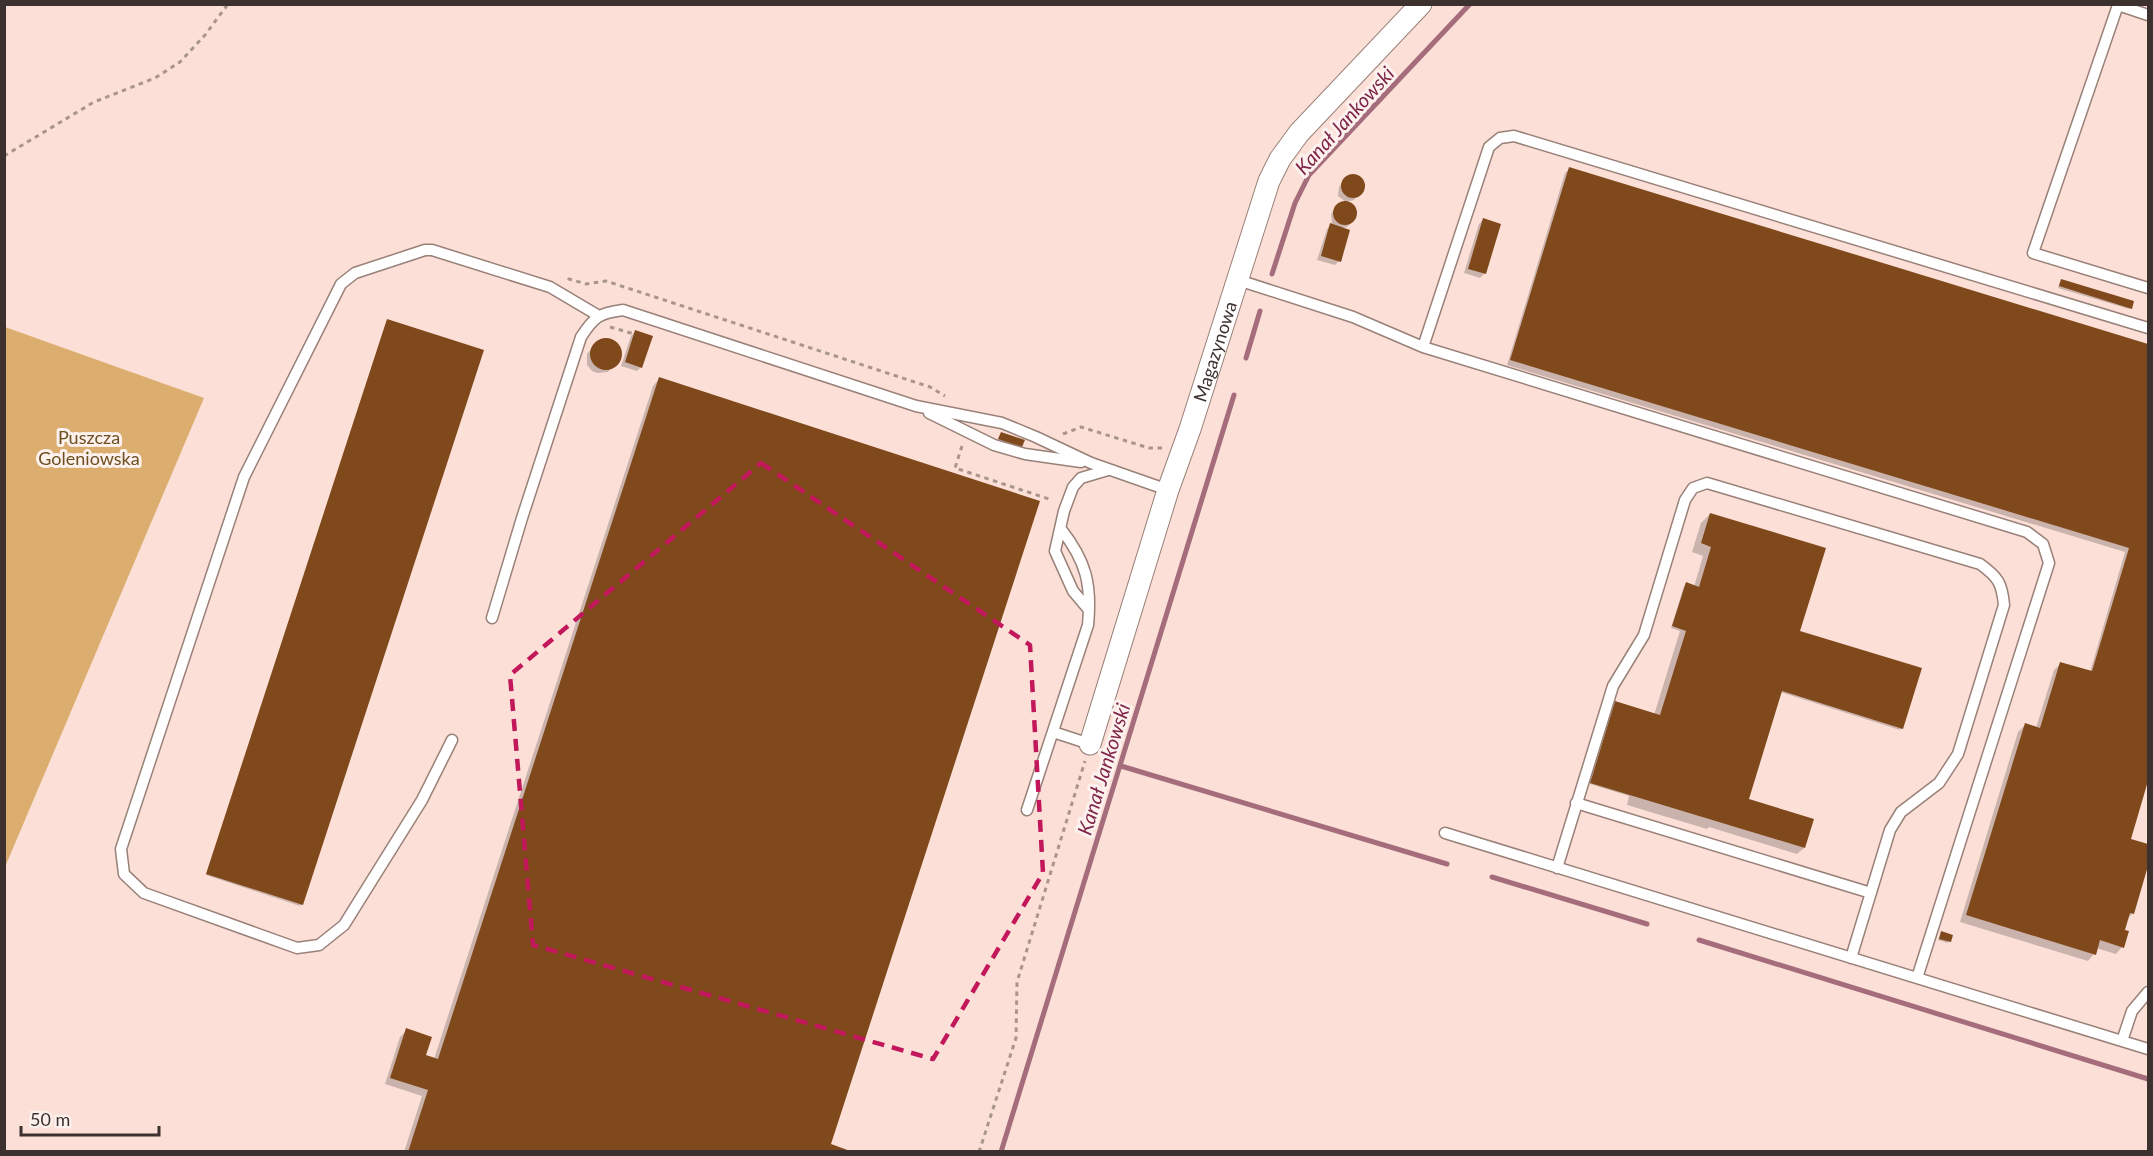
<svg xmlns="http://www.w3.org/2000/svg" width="2153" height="1156" viewBox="0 0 2153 1156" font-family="Lato,sans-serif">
  <rect width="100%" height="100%" fill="#fce0d7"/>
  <!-- forest -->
  <path fill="#dbae70" d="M5,327L204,398L5,867L4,327Z"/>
  <!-- shadow -->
  <path fill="#0003" d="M1569,169L2148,345V776L2129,840L2148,846V861L2132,914L2126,920L2122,947L2116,954L2096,948L2094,954L2088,961L1960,922L2018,732L2025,725L2036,728L2054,670L2061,663L2090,672L2125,552L1507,365L1565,173Z
    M1356,176L1360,178L1363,187L1354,200L1346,202L1355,209L1354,218L1347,227L1341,228L1339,261L1335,265L1317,260L1327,229L1332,224L1331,214L1338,205L1347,203L1338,196L1339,187L1346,178Z
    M1483,220L1499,225L1484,274L1480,278L1464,273L1479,224Z
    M2060,282L2130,308L2129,309L2058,288Z
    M387,320L302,904L300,906L206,875Z
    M635,332L641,367L637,371L621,366L631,336Z
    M609,339L614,341L619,348L620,358L608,372L597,373L592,371L587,365V354L598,341Z
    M659,379L829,1145L850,1152H404L422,1096L385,1084L400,1037L407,1030L424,1055L434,1059L653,386Z
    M1001,433L1023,441L1021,447L1019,448L997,441Z
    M1710,514L1799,631L1902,728L1900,730L1780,692L1747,800L1804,848L1797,854L1709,827L1707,829L1627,805L1629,796L1590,784L1614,705L1654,715L1680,631L1671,628L1684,586L1686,584L1694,587L1703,556L1692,552L1701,523Z
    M1941,933L1951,936L1948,943L1938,940Z"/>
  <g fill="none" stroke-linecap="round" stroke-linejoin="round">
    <!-- stream -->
    <path stroke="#a56d7c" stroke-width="5" d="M1272,274L1295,203L1309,175L1470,4
      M1246,358L1260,311
      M1121,766L1447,864
      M1492,877L1647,924
      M1699,940L2148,1079
      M1001,1152L1234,395"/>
  </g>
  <!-- building -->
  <path fill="#80491c" d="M1569,167L2148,344V781L2131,839L2148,844V866L2134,914L2130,913L2125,930L2129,931L2124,948L2100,940L2096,955L1966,915L2025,723L2040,728L2060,662L2092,671L2129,548L1510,360Z
    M1341 186a12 12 0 1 1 24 0a12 12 0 1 1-24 0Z
    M1333 213a12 12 0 1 1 24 0a12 12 0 1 1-24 0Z
    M1483,218L1501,224L1486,274L1468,269Z
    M1330,223L1350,230L1341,262L1321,256Z
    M2061,279L2134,301L2132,309L2059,286Z
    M387,319L484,350L303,905L206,874Z
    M635,330L653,336L642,368L625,362Z
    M590 354a16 16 0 1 1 32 0a16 16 0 1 1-32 0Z
    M659,377L1040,501L831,1144L853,1152H408L428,1090L390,1078L406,1028L432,1037L426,1055L438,1059Z
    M1001,432L1025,440L1022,447L998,439Z
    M1710,513L1826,548L1800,631L1922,668L1903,729L1782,691L1749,799L1814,819L1805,848L1590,783L1615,701L1660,715L1686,631L1672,626L1686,582L1699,587L1711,547L1701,543Z
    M1941,931L1953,935L1951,942L1939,939Z"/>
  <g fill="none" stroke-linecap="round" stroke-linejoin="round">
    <defs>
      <path id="lane" d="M2148,15L2118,5L2033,253L2148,288
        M1238,280L1353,317L1423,347
        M929,413L994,445L1025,454L1081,462
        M1089,610L1073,591L1055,551L1064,511L1073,487L1081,478L1108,470
        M492,618L522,518L581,337C594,317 599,313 623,310L916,406L1002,423L1036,437L1091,463L1168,490
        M1053,732L1090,744
        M452,740L422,800L344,925L319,945L297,948L144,893L124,874L121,849L244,477L341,284L355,273L425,250H432L550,287L599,316
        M1576,803L1871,893
        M1027,810L1088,625C1092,584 1086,561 1061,529
        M1445,833L2148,1049
        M1557,868L1613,686L1644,635L1685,500L1693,488L1707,483L1980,564C1998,577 2002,583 2004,605L1958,754L1939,783L1901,812L1890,830L1851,958
        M1917,978L2049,563L2043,544L2027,532L1423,347L1489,147L1500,138L1514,136L2148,328
        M2122,1041L2132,1011L2148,992"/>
      <g id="street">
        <path id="s1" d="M1090,744L1168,490L1190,429L1269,181L1280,159L1299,133L1421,4"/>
      </g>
    </defs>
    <!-- lane casing -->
    <use href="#lane" stroke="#998078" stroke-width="13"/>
    <!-- street casing -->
    <use href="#street" stroke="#998078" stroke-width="23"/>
    <!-- path -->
    <path stroke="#a9958e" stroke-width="3" stroke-dasharray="4.5 4.5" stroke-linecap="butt" d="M4,156L94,102L155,78L180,62L205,35L228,4
      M568,280L569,279L586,284L606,281L930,387L945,396
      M610,327L634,334
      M1063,434L1081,427L1149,448H1162
      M962,446L955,468L1049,499
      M979,1152L1016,1038L1017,982L1085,761"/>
    <!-- lane -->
    <use href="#lane" stroke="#fff" stroke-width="10"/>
    <!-- street -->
    <use href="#street" stroke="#fff" stroke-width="21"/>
  </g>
  <!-- marked area -->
  <path fill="none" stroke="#c2185b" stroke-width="4.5" stroke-dasharray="12 8" stroke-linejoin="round" d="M761,463L1030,645L1043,873L933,1059L533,945L510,675Z"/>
  <g text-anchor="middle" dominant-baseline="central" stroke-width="6" stroke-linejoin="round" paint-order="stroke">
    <!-- street labels -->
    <g font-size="18" fill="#3c312e" stroke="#fdf1ee">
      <text stroke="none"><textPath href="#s1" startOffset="412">Magazynowa</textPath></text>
    </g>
    <!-- park labels -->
    <g font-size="18" fill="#6d4e1f" stroke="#fdf1ee">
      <text x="89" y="437">Puszcza<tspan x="89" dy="21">Goleniowska</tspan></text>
    </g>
    <!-- water labels -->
    <g font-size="20" font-style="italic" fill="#7e2649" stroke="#fdf1ee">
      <text transform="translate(1344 120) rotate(-48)">Kanał Jankowski</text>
      <text transform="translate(1103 769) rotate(-73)">Kanał Jankowski</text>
    </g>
  </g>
  <!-- border -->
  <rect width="2153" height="1156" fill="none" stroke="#3c312e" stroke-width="12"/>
  <!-- scale -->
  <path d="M21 1126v9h138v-9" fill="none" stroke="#3c312e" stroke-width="3"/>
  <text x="30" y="1126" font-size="18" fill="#3c312e" stroke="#fdf1ee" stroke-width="4.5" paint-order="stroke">50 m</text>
</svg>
